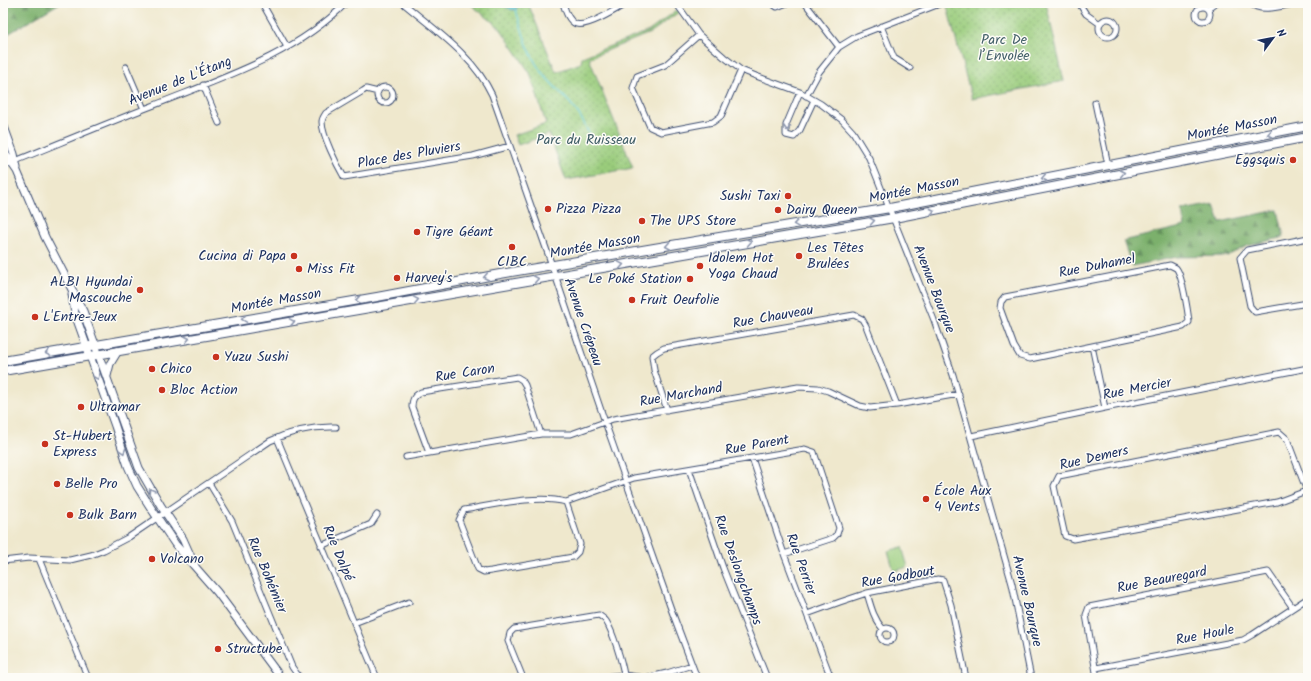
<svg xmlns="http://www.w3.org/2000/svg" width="1311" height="681" viewBox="0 0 1311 681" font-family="Kalam,sans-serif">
  <defs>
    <pattern id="forest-firs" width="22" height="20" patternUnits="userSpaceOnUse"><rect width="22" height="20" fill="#7bb06c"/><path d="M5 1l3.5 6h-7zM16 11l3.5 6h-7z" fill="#64905c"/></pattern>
    <pattern id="park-dots" width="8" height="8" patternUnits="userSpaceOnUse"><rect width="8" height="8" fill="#9acc7c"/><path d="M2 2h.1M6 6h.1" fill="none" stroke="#7da669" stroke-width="1.8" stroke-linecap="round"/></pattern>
    <pattern id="water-waves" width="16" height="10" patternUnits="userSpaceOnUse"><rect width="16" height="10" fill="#5cc9d2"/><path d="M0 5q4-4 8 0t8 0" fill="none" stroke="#4ba4ae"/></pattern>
  </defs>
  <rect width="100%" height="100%" fill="#fdfcf7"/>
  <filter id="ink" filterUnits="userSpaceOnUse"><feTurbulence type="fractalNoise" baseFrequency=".025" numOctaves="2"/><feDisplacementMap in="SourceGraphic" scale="8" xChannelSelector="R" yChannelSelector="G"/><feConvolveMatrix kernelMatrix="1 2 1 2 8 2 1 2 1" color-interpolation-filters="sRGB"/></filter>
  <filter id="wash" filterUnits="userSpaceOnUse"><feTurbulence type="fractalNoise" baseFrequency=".012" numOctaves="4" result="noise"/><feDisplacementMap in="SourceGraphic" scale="16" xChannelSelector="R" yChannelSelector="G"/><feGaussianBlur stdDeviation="0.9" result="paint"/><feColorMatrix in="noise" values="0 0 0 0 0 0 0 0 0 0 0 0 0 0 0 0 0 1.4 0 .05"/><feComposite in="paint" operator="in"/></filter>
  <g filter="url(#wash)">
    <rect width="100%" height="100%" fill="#efe8cd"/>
    <!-- grass -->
    <path fill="#9acc7c" stroke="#5a7e6d" d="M902,547L908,567L894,571L888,551Z"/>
    <!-- forest -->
    <path fill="url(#forest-firs)" stroke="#4b7065" d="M3,3H60L3,37Z
      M1214,204L1220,222L1278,210L1284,237L1247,246L1227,256L1177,257L1132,266L1123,241L1185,226L1182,210Z"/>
    <!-- park -->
    <path fill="url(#park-dots)" stroke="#5a7e6d" d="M469,3H528L556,72L581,63L582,57L649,31L677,10L679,12L650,33L589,58L633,168L566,180L549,134L518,145L514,135L546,124L530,73L500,28Z
      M946,3H1046L1064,81L972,99Z"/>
    <!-- water -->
    <path fill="url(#water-waves)" stroke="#3c7c98" d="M499,3H515L517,9L512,10Z"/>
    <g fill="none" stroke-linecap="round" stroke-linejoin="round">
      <!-- stream -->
      <path stroke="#5cc9d2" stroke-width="1.5" d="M516,10C523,33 529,57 544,75C563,97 580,108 590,137"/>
    </g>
  </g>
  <g filter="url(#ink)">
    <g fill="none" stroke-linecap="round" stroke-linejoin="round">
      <defs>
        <path id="street" d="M262,3L287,47
          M403,3C435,30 474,56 492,95L548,254L605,422L671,609L697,678
          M563,3C565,10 568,21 576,24C587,28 617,9 627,3
          M676,3L699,35L724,57L741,70L756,76L800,92L821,104L842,120L853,132L869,158L934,320L953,375L1012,584L1031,678
          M771,3L777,7L787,3
          M805,3L839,47
          M1079,3L1086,14L1100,24
          M1250,3C1261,14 1285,5 1298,3
          M1196 14a7 7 0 1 1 14 0a7 7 0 1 1-14 0Z
          M1208,8L1215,3
          M1099 28a9 9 0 1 1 18 0a9 9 0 1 1-18 0Z
          M881,26L894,58L910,68
          M699,35L665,65L637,76L633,88L650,127L661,132L713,122L721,116L741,70
          M126,67L144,109
          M203,85L219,123
          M377 95a8 8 0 1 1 16 0a8 8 0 1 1-16 0Z
          M378,92L366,89L363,91L326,113C324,116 322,118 322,122C322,135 337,165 344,177L473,156L510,146
          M800,92L786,125V135L794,137L800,130L814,100
          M806,96L819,72L839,47L857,36L942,3
          M1095,103L1108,165
          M3,166C53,146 102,125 152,106C219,79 294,56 346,3
          M1308,238L1247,250L1240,258L1250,306L1255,312L1308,303
          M1170,265C1172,266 1174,267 1176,268C1182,274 1188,312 1189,322L1183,327L1030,359L1020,356L1014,346L1000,308L1001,302L1005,297Z
          M1092,346L1105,408
          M667,410L654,370L652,356L657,352L664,348L854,315L862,319L866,326L897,405
          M971,436L1105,408L1308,368
          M277,438L377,678
          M429,453L412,407C412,399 414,396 421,392L517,377L522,380L525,385L541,434
          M406,457L541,434H571L613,419L798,387L818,388L828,391L860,406L870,408L897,405L959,394
          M752,458L784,554L831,678
          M689,469L723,568L767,678
          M209,483L232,521L292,667L299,677L301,678
          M1306,491L1277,502L1073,539L1065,536L1054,486L1059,476L1279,432L1287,439L1308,494
          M566,502C537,494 494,505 464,510L459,520L478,569L484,572L491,571L573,557L578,552L580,544L566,502L634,478L805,449L814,452L839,528L837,534L833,538L784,554
          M321,546L371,524L377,515
          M39,559L88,678
          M3,561L29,558L70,560L91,555L104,550L129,537L270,441C291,431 312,426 336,427
          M867,593C871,607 874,619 883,629
          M807,614L840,602L867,593L938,579L943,580L951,605L966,678
          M354,623L409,602
          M880 635a7 7 0 1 1 14 0a7 7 0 1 1-14 0Z
          M1096,668L1243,640L1252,635L1308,598
          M523,678L508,641L510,633L514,629L599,615C601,617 604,618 606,621C613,632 622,662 624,675
          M592,678L624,675L645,678L667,673L692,665
          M1097,678L1086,615L1089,607L1268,572L1293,608
          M1304,678L1308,675"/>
        <path id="secondary" d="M3,124L14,154L17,168
          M3,148L6,155L17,171L45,237L83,311L139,468L161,506L183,539L195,566
          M72,294L75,314L115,426L128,466L137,486L151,508L175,544L217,592L281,678
          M107,376L110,364L118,351"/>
        <path id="primary" d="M3,361L377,297L500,274L890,208L1308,126
          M3,371L894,218L1308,137"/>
      </defs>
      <!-- street casing -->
      <use href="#street" stroke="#3b4b6f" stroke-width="7"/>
      <!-- secondary casing -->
      <use href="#secondary" stroke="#3b4b6f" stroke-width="9"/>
      <!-- primary casing -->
      <use href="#primary" stroke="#3b4b6f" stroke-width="10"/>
      <!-- street -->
      <use href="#street" stroke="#fff" stroke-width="5"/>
      <!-- secondary -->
      <use href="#secondary" stroke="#fff" stroke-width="7"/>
      <!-- primary -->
      <use href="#primary" stroke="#fff" stroke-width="8"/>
    </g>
    <!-- one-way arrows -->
    <defs><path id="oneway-chevron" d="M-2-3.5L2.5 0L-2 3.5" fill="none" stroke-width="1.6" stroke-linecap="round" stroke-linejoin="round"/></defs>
    <g stroke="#8d97ae">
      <use href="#oneway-chevron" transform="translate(787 128) rotate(93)"/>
      <use href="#oneway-chevron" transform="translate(1270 134) rotate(169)"/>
      <use href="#oneway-chevron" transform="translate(1122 173) rotate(-11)"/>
      <use href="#oneway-chevron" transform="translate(1044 178) rotate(169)"/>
      <use href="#oneway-chevron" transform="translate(932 211) rotate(-11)"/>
      <use href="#oneway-chevron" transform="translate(872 221) rotate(-10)"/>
      <use href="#oneway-chevron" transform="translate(796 224) rotate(171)"/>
      <use href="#oneway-chevron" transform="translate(749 242) rotate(-10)"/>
      <use href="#oneway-chevron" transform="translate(668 246) rotate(170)"/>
      <use href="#oneway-chevron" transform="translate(621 265) rotate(-10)"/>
      <use href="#oneway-chevron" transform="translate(486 277) rotate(169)"/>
      <use href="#oneway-chevron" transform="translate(536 279) rotate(-10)"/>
      <use href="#oneway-chevron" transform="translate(358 300) rotate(171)"/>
      <use href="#oneway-chevron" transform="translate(416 300) rotate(-10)"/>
      <use href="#oneway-chevron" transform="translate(244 319) rotate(171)"/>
      <use href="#oneway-chevron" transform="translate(292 322) rotate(-10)"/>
      <use href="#oneway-chevron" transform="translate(187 339) rotate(-11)"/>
      <use href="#oneway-chevron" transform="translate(48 353) rotate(170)"/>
      <use href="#oneway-chevron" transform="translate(97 377) rotate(70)"/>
      <use href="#oneway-chevron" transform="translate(123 451) rotate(73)"/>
      <use href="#oneway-chevron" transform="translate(151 491) rotate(-121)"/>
    </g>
  </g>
  <!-- markers -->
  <g fill="#c8321e" stroke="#fdfcf7" stroke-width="1.5">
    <circle cx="1293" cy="160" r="4"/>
    <circle cx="788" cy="196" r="4"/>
    <circle cx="548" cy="209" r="4"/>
    <circle cx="778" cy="210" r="4"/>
    <circle cx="642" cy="221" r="4"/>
    <circle cx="417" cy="232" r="4"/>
    <circle cx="512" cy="247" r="4"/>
    <circle cx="294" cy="256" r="4"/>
    <circle cx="799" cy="256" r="4"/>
    <circle cx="700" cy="266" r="4"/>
    <circle cx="299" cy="269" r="4"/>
    <circle cx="397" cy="278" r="4"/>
    <circle cx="690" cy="279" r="4"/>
    <circle cx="140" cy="290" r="4"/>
    <circle cx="632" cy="300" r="4"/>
    <circle cx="35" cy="317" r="4"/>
    <circle cx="216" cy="357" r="4"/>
    <circle cx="152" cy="369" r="4"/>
    <circle cx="162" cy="390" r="4"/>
    <circle cx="81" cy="407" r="4"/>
    <circle cx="45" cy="444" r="4"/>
    <circle cx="57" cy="484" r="4"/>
    <circle cx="926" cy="499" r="4"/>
    <circle cx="70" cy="515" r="4"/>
    <circle cx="152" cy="559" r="4"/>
    <circle cx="218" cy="649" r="4"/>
  </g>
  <g text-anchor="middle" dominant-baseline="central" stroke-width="3" stroke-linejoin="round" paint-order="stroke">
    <!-- park labels -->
    <g font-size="14" fill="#415e67" stroke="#fdfcf7">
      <text x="1004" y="40">Parc De<tspan x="1004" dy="16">l’Envolée</tspan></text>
      <text x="586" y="140">Parc du Ruisseau</text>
    </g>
    <!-- street labels -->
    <g font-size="14" fill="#1b2f5e" stroke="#fdfcf7">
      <text transform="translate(180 81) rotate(-22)">Avenue de L'Étang</text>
      <text transform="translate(1232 128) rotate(-11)">Montée Masson</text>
      <text transform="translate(409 155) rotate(-10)">Place des Pluviers</text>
      <text transform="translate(914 190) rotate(-11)">Montée Masson</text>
      <text transform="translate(595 246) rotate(-10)">Montée Masson</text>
      <text transform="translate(1097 266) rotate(-11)">Rue Duhamel</text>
      <text transform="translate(934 289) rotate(69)">Avenue Bourque</text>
      <text transform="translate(276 301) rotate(-10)">Montée Masson</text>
      <text transform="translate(773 317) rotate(-10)">Rue Chauveau</text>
      <text transform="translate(583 322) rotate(71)">Avenue Crépeau</text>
      <text transform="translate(465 373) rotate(-9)">Rue Caron</text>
      <text transform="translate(1137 389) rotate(-11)">Rue Mercier</text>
      <text transform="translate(681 395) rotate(-10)">Rue Marchand</text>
      <text transform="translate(757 445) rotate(-10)">Rue Parent</text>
      <text transform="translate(1094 458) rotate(-13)">Rue Demers</text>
      <text transform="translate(338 553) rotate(67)">Rue Dalpé</text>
      <text transform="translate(801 564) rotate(70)">Rue Perrier</text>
      <text transform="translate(738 570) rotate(70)">Rue Deslongchamps</text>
      <text transform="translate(267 575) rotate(67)">Rue Bohémier</text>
      <text transform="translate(898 577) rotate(-10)">Rue Godbout</text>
      <text transform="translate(1162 580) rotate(-11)">Rue Beauregard</text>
      <text transform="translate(1027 601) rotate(77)">Avenue Bourque</text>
      <text transform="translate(1205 635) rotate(-11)">Rue Houle</text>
    </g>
    <!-- poi labels -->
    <g font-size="14" fill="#1b2f5e" stroke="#fdfcf7" text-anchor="start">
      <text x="1285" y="160" text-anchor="end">Eggsquis</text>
      <text x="780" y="196" text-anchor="end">Sushi Taxi</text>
      <text x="556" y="209">Pizza Pizza</text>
      <text x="786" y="210">Dairy Queen</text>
      <text x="650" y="221">The UPS Store</text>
      <text x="425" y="232">Tigre Géant</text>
      <text x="807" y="248">Les Têtes<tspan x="807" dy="16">Brulées</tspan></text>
      <text x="286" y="256" text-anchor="end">Cucina di Papa</text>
      <text x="708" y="258">Idolem Hot<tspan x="708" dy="16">Yoga Chaud</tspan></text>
      <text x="512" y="262" text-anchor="middle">CIBC</text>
      <text x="307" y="269">Miss Fit</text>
      <text x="405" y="278">Harvey's</text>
      <text x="682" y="279" text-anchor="end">Le Poké Station</text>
      <text x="132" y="282" text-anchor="end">ALBI Hyundai<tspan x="132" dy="16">Mascouche</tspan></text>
      <text x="640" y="300">Fruit Oeufolie</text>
      <text x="43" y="317">L'Entre-Jeux</text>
      <text x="224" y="357">Yuzu Sushi</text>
      <text x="160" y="369">Chico</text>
      <text x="170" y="390">Bloc Action</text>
      <text x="89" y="407">Ultramar</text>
      <text x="53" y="436">St-Hubert<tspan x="53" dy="16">Express</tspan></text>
      <text x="65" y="484">Belle Pro</text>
      <text x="934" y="491">École Aux<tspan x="934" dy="16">4 Vents</tspan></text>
      <text x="78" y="515">Bulk Barn</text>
      <text x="160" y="559">Volcano</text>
      <text x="226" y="649">Structube</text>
    </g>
  </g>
  <!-- margin -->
  <rect width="1311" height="681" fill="none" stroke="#fdfcf7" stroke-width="16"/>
  <!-- north arrow -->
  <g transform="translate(1273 38) rotate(58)" stroke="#fdfcf7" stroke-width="3" paint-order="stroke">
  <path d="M0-3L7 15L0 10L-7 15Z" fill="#1b2f5e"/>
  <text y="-6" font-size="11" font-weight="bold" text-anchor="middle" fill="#1b2f5e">N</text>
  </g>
</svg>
